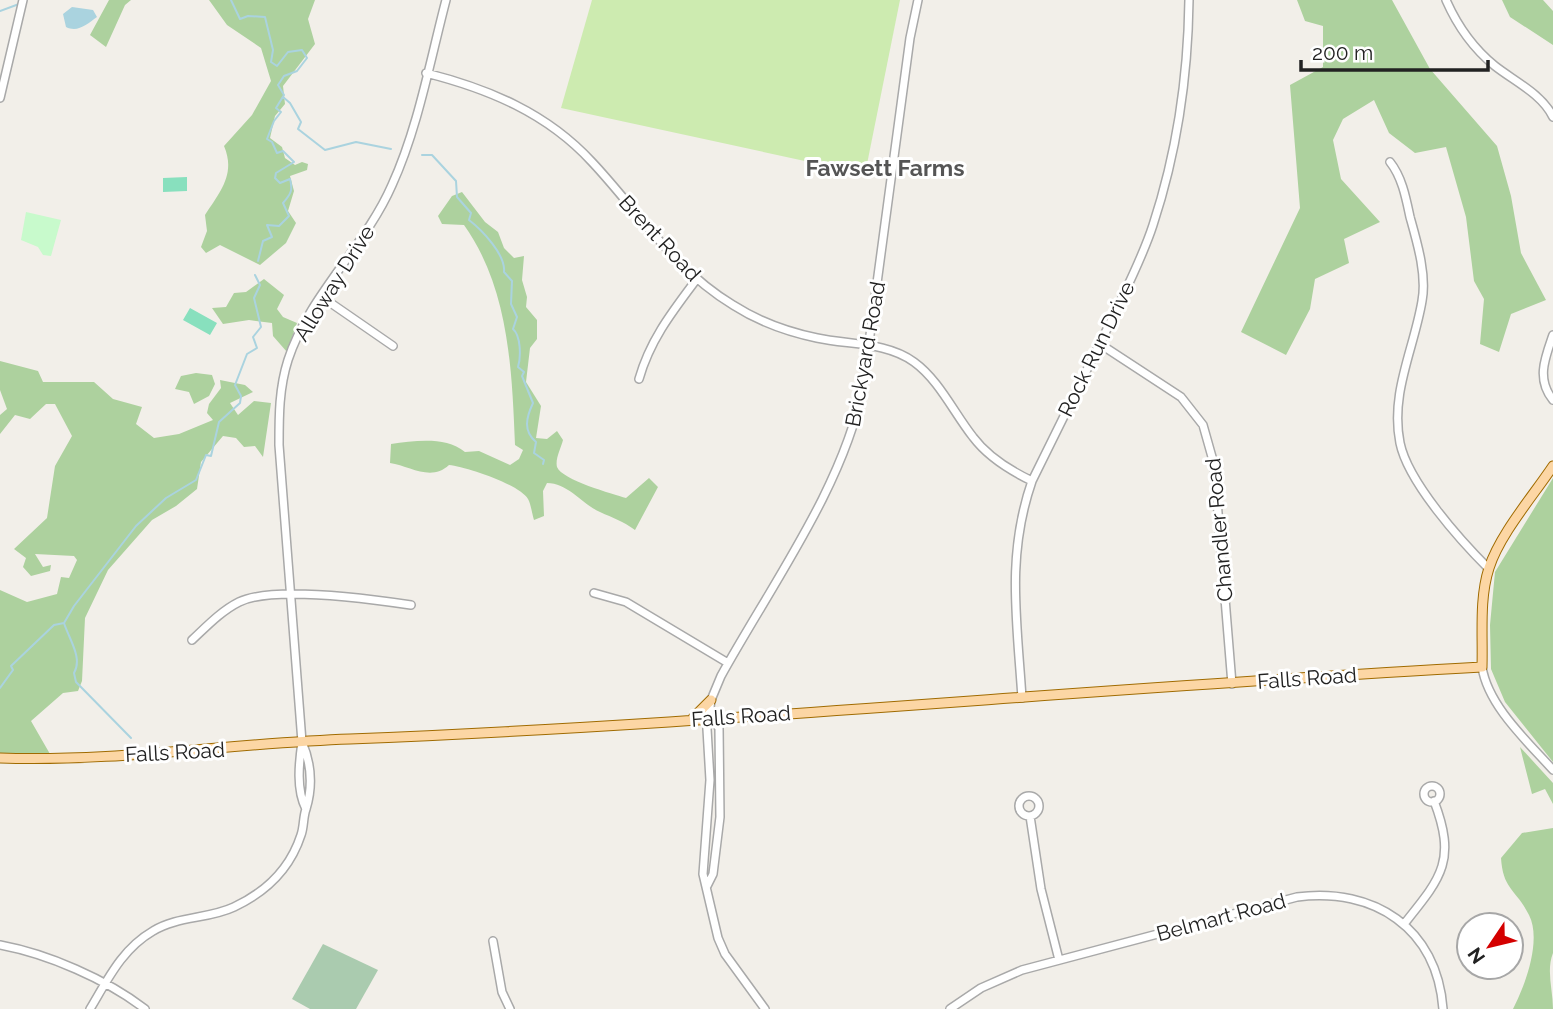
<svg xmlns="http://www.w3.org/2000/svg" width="1553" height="1009" viewBox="0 0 1553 1009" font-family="Raleway,sans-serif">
  <rect width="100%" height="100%" fill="#f2efe9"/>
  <!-- grass -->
  <path fill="#cdebb0" d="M592,0H900L865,174L561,108Z"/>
  <!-- forest -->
  <path fill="#add19e" d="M109,0H131L125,5L106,47L90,35Z
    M209,0H315L308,19L315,44L283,86L285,104L275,116L270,138L282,147L285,158L295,165L302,162L308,164L307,170L290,176L294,191L288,211L296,223L286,243L260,265L220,245L206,253L201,247L207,231L205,215C220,192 236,174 224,146L252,115L271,81L261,48L227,25Z
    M1297,0H1392L1430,69L1497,146L1511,196L1521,253L1546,300L1511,314L1499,352L1480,344L1484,299L1474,281L1466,217L1446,147L1415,153L1389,133L1374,100L1343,119L1333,140L1341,179L1380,222L1344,239L1349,263L1315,279L1310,309L1286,355L1241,332L1300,208L1290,85L1323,67V26L1305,21Z
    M1502,0H1543L1553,11V45L1510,17Z
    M462,192L485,222L498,232L504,248L514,258L524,256L522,280L527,297L526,307L537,320V339L530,348L526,382L541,406L536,438L547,439L557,431L563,440C561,448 555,459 557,467C562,480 613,494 626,498L649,478L658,487L635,530C623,521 613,518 600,512C582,504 568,483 547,483L543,491L544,516L534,520C532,514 531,504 528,499C519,484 466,467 449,465C431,482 410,466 390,463L391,444C415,441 445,436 465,452L479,451L510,465L519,459L523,450L515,445C512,370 509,288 464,225L442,224L438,216L452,196Z
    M264,279L284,295L277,309L283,317L297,323L287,352L273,336L272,323L249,320L223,324L212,308L226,307L234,293L246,292Z
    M0,361L38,371L43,382H94L113,399L142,407L136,424L154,438L179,434L213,420L207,413L209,404L221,388L220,380L245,385L253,392L230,403L238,415L254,401L271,403L263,457L255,446L244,447L236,438L223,436L201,462L197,489L176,506L152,520L108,570L85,618L82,681L78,691L63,693L31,721L50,754L0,753V590L27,602L57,594L61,577L69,578L77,560L74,556L35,554L43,567L51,565L50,571L31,576L23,567L26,558L14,549L47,518L55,466L72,436L55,404H46L30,419L15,415L0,434V415L7,409L0,390Z
    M196,373L212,375L215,384L209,396L194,404L189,392L175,389L181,376Z
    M1553,478V762L1505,702L1491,669L1490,625L1495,572Z
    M1520,747L1553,783V804L1545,789L1532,794Z
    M1553,828V953C1546,971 1553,990 1553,1009H1513C1525,986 1542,940 1529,915C1516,889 1503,890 1501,858L1522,833Z"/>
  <!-- cemetery -->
  <path fill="#aacbaf" d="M323,944L378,970L356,1009H310L292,999Z"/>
  <!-- park -->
  <path fill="#c8facc" d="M26,212L61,220L51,256L43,255L38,247L21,240Z"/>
  <!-- pitch -->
  <path fill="#88e0be" d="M187,177V191L163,192V178Z
    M190,308L217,323L210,335L183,320Z"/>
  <!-- water -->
  <path fill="#aad3df" d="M72,7L93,10L97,17C87,24 78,33 66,27L63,14Z"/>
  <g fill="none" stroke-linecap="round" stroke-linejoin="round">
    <!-- stream -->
    <path stroke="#aad3df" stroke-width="2" d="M231,0L240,19L248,16L265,17L273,50L271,62L277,66L288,52L302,50L307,58L297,71L284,76L278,85L284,95L276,108L281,112L274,121L267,139L272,142L277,153L283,151L294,162L276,173L275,178L280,183L290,179C293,190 291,194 283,203L289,216L279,226L267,225L272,237L263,241L258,261
      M0,11L19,4
      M283,97L290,103L301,122L298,129L325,150L356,142L391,149
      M422,155H432L456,181L457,197L471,213L469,220C482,230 506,255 504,272L512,281L511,304L517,317L513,329C521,336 521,357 518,367L524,372L522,376L533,403C526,418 523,431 536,442L534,453L544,460L543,464
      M0,688L13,670L11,666L54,625L64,623
      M131,738L76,682L74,673C83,658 69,639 64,623L74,606L136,526L166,498L196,480L206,455L211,456L219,422L240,403L241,396L235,385L247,354L257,348L253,337L261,327L254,298L260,285L255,275"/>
    <defs>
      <path id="minor" d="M1446,0C1457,25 1474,49 1495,66C1514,81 1542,94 1553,117
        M426,73C489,89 547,113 592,162C639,212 673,269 733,305C758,321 788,332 817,338C849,345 887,342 914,362C939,380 954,413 973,437C988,457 1009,470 1032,481
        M0,98L23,0
        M1390,162C1402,177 1406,198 1410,217C1417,242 1427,275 1422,301C1414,349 1390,393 1400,443C1408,482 1460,540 1489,569
        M322,297L393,346
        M1553,335C1545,358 1536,379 1553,400
        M1100,344L1181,397L1203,425L1214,464L1232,684
        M639,379C650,340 672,312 696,280
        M594,593L626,602L728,663
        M192,640C206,627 221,611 239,602C274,585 371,599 411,605
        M1482,667C1488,706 1528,742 1553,770
        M1022,698C1017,620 1006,556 1032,481C1058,428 1084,376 1110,323C1125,291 1142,259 1153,225C1177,152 1188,77 1189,0
        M1424 794a8 8 0 1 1 16 0a8 8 0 1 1-16 0Z
        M1019 806a10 10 0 1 1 20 0a10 10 0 1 1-20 0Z
        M306,809C296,790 299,763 302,742L279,445C279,416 279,388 288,360C309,295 365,247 392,185C418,128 430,61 446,0
        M1030,816L1041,889L1059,960
        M707,886L713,874L720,817L719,728L710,718
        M1404,924C1441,878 1457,861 1434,801
        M493,941L502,992L510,1009
        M0,945C48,954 106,979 145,1009
        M90,1009C108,979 122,949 153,931C177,916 209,919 234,907C266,892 290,869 301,835C304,827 303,817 306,809C313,786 312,765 302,742
        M765,1009L725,954L718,938L703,874L710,780L707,729L711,700L721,676C770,587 844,486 863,387L910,38L918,0
        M950,1009L981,988L1022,970L1297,897C1374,887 1437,928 1443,1009"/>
      <path id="major" d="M693,718L711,700
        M0,758C117,762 233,743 350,739C728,724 1104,687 1482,667C1483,635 1479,599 1489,568C1500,534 1533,496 1553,466"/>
    </defs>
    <!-- minor casing -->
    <use href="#minor" stroke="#a9a9a9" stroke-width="10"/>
    <!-- major casing -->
    <use href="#major" stroke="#a06b00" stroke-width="11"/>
    <!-- minor -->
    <use href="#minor" stroke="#fff" stroke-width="7"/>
    <!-- major -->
    <use href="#major" stroke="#fcd6a4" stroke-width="9"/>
  </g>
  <g text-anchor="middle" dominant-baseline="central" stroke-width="6" stroke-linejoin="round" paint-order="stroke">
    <!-- street labels -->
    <g font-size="21" fill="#222" stroke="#fff">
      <text transform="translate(660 238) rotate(47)">Brent Road</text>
      <text transform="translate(334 283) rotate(-58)">Alloway Drive</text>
      <text transform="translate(1096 349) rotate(-64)">Rock Run Drive</text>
      <text transform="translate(865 354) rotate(-80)">Brickyard Road</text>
      <text transform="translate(1219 530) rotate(-95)">Chandler Road</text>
      <text transform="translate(1307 678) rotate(-4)">Falls Road</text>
      <text transform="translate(741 716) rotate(-4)">Falls Road</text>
      <text transform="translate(175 752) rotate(-3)">Falls Road</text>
      <text transform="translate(1221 917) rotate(-15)">Belmart Road</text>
    </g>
    <!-- neighbourhood labels -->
    <g font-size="23" font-weight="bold" fill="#555" stroke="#fff">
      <text x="885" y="167">Fawsett Farms</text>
    </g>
  </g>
  <!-- north arrow -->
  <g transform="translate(1490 946) rotate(235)"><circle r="33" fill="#ffffff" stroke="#a7a7a7" stroke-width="2"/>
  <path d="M0-5L12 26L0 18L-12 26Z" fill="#d40000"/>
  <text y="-10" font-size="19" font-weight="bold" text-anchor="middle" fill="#222222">N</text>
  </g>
  <!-- scale -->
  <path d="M1301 60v10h187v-10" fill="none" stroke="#222222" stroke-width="3.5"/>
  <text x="1312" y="60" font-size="21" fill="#222222" stroke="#ffffff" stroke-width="5" paint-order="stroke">200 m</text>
</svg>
